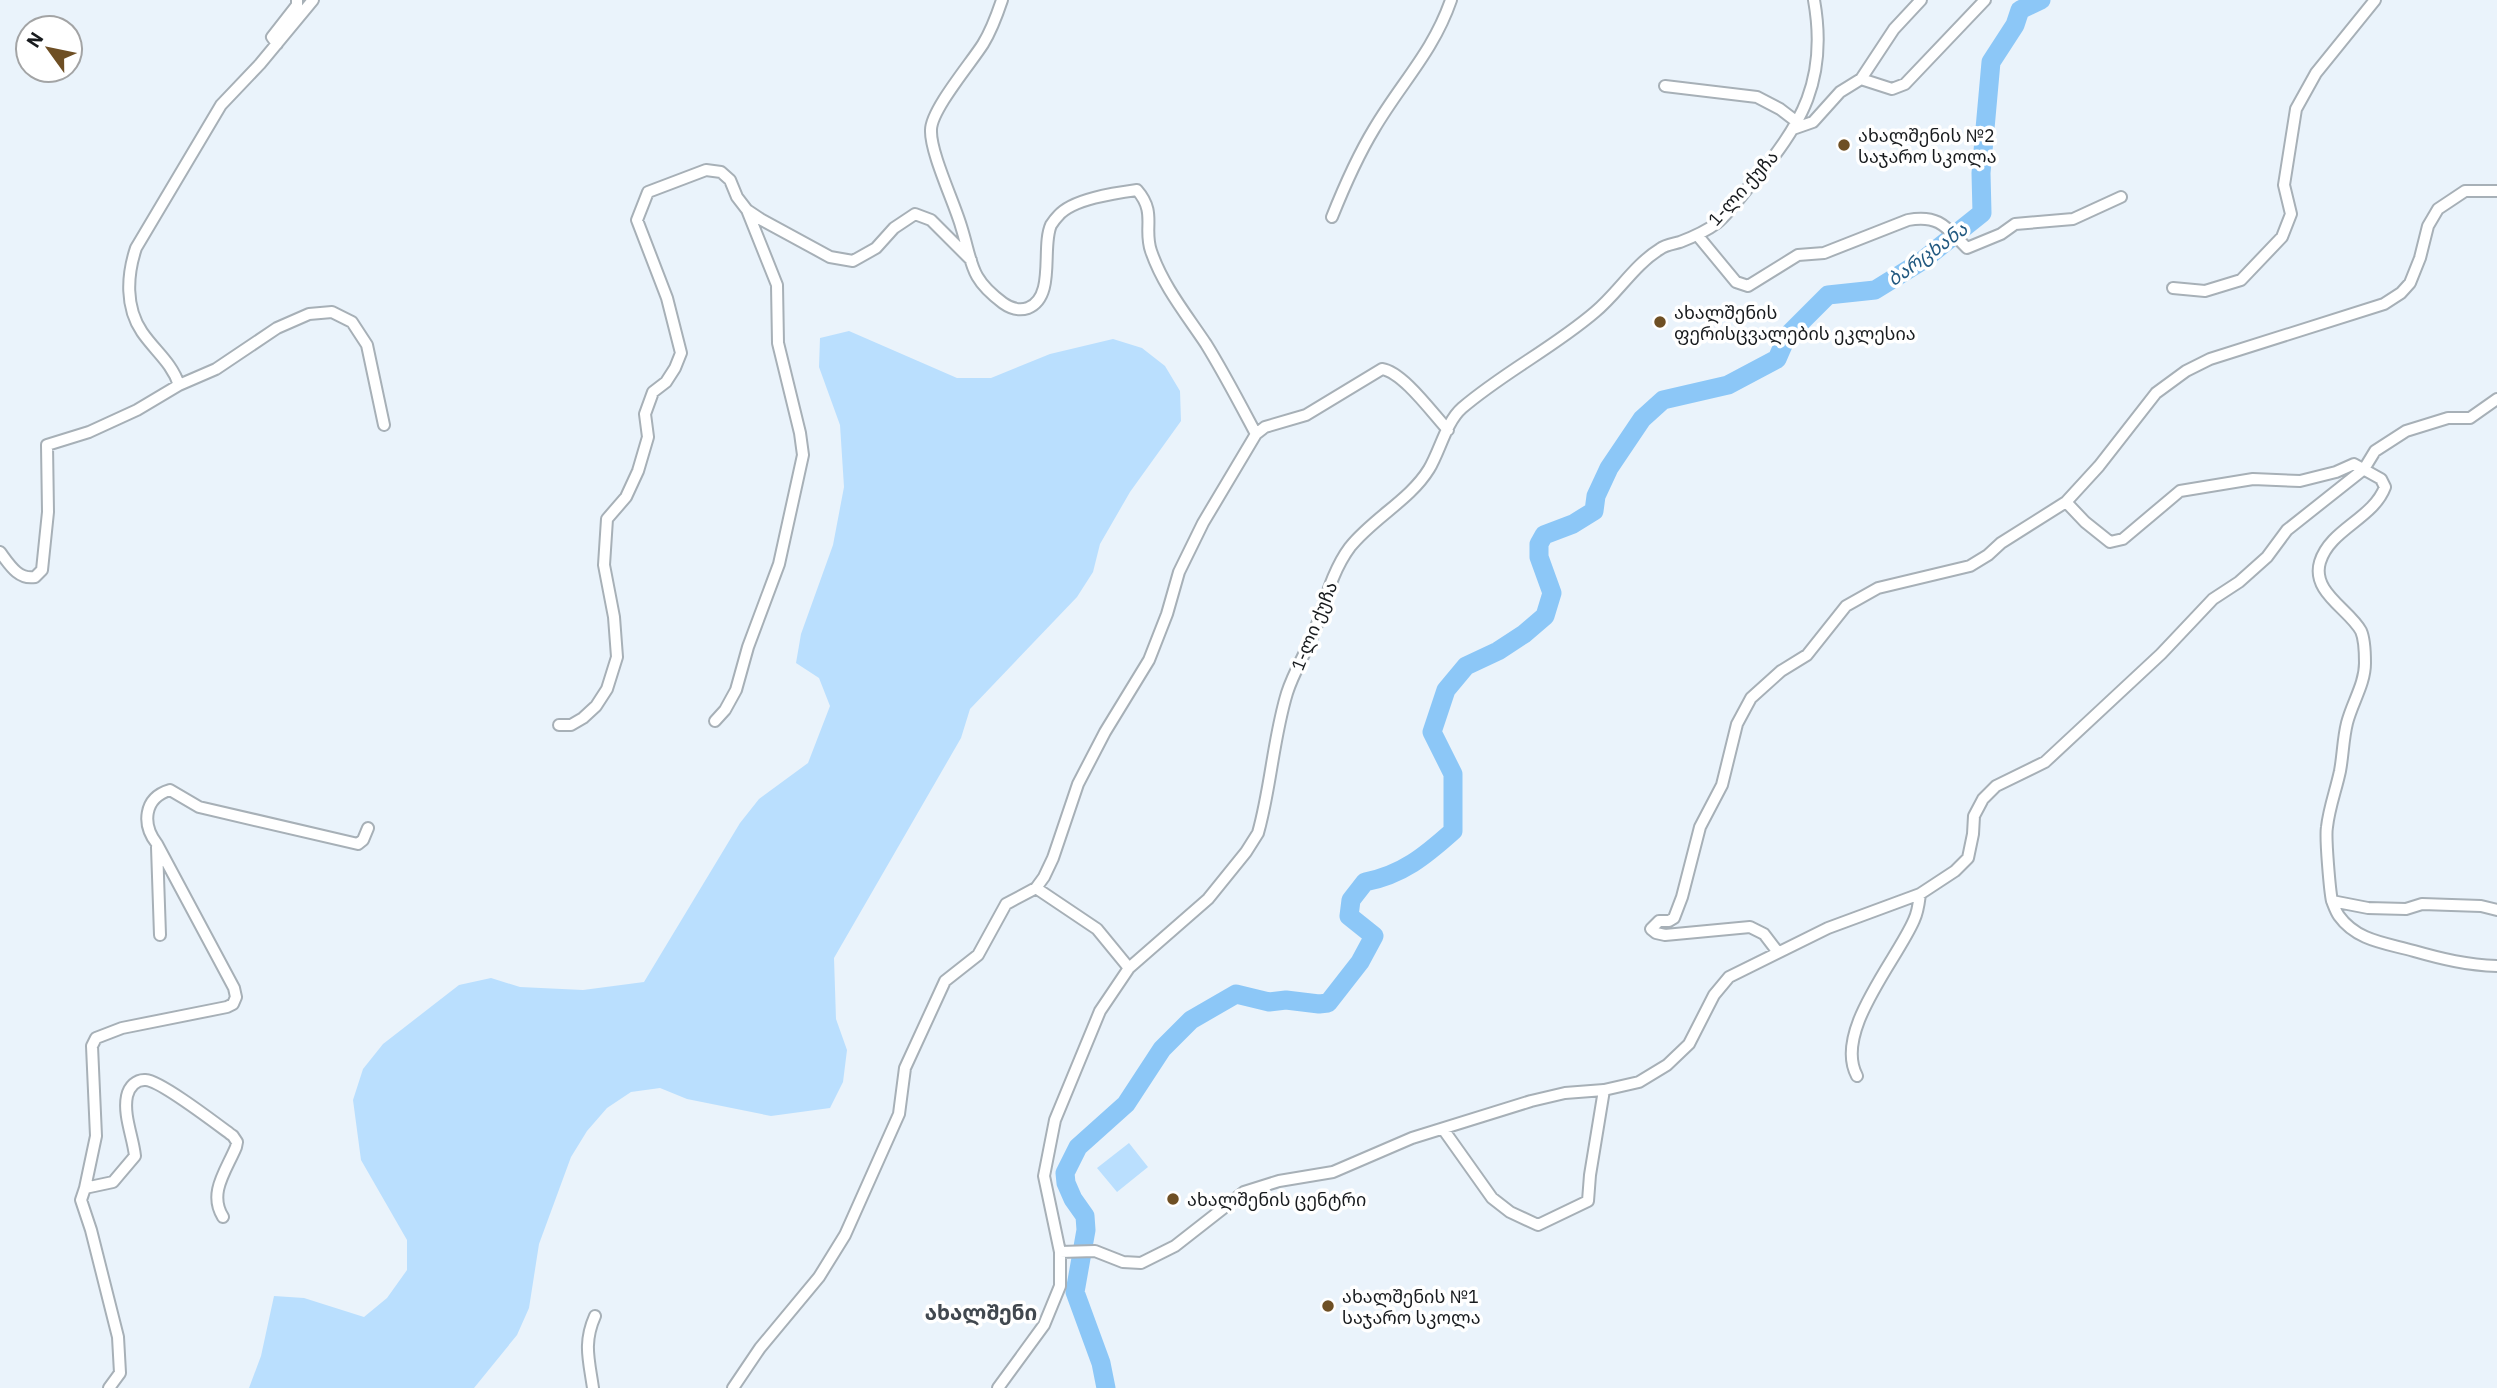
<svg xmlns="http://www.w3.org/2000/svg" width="2497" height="1388" viewBox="0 0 2497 1388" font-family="'IBM Plex Sans','Noto Sans Georgian',sans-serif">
  <rect width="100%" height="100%" fill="#eaf3fb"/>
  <!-- green -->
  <path fill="#badffe" d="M849,331L957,378H991L1050,354L1113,339L1142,348L1165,366L1180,391L1181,421L1130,492L1100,544L1093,572L1077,597L970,709L961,738L834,958L836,1019L847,1050L843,1082L830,1108L771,1116L687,1099L660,1088L631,1092L607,1108L587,1131L571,1157L539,1244L529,1308L517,1335L474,1388H249L261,1356L274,1296L304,1298L364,1317L387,1298L407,1270V1240L361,1160L353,1100L363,1069L383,1044L459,985L491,978L520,987L583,990L644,982L740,823L759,799L808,763L830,706L819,678L796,663L801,634L833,545L844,487L840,425L819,367L820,338Z
    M1129,1143L1148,1167L1117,1192L1097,1168Z"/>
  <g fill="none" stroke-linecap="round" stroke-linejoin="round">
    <!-- river -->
    <path stroke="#8cc7f7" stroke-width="19" d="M1106,1388L1101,1363L1075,1292L1086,1230L1085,1216L1073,1199L1066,1183L1065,1173L1078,1147L1126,1104L1162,1049L1191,1020L1236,994L1269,1002L1286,1000L1319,1004L1328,1003L1360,962L1374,936L1349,916L1351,900L1365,882C1402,875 1425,856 1453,831V774L1432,732L1446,690L1466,666L1498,651L1524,634L1545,616L1552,593L1539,557V544L1544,535L1573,524L1594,511L1596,496L1609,468L1642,419L1663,400L1728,385L1777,359L1787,336L1828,295L1875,290L1922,261L1982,213L1981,173L1991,62L2015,25L2020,10L2041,0"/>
    <defs>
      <path id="minor" d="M1002,0C997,15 991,31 983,44C971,63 931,110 931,130C930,152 954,202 961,226C973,264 969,278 1003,303C1010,308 1019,311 1028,308C1056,297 1041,247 1051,225C1053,222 1055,219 1058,216C1072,199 1115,193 1137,190C1157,213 1143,228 1151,251C1163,286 1186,314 1206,344C1224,373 1240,404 1256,434
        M277,44L272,37L297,5V0
        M1861,79L1894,29L1921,0
        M1665,86L1757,97L1780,109L1797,122
        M1793,129L1813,122L1840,92L1861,79L1892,89L1905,84L1985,0
        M2497,191H2465L2438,209L2428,226L2420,258L2410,283L2401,293L2384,304L2210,359L2186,371L2156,393L2099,466L2066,502L2085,522L2110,542L2123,539L2180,491L2253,479L2300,481L2336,472L2354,464L2381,479L2385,487C2373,519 2330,529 2320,562C2311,592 2349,609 2361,631C2365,640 2365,653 2365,663C2365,684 2352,703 2347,723C2343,739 2343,755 2340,771C2336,790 2329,808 2327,827C2325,837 2330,892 2332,901C2334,906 2336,912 2339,916C2357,941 2386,943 2414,951C2442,959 2467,965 2497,966
        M1332,217C1344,187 1357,157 1374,129C1401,83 1433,52 1451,0
        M1698,236L1736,282L1748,286L1798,255L1824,253L1908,220C1939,214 1947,228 1967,248L2001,234L2015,224L2073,219L2121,197
        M2173,288L2205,291L2241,280L2282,237L2291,214L2284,185L2296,109L2316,73L2375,0
        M179,385C172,363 155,351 142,332C125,307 127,275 136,248L221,105L260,64L313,0
        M0,552C9,564 18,580 35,577L42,570L48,512L47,445L89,432L137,410L179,385L216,369L277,328L309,314L332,312L352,322L367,345L384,425
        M715,721L725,710L736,690L748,647L779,564L803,455L800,433L778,343L777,285L747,210
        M559,725H571L583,718L596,706L607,689L617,657L614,617L604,565L607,519L626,497L638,471L648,437L645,414L653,392L666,382L675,368L681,353L667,298L637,220L648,192L706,170L721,172L730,180L737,197L747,210L762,220L830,257L853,261L876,248L894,228L915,214L931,220L971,260
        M157,847L160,935
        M1036,888L1097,929L1129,968
        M2332,901L2368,908L2406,909L2422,904L2481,906L2497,910
        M1777,951L1764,934L1750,927L1665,935L1656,933L1651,929L1659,921H1669L1674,918L1682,897L1700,827L1722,785L1737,724L1751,698L1781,671L1807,655L1846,606L1878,588L1970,566L1988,555L2001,543L2066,502
        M1857,1076C1833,1032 1897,960 1914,920C1918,912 1919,902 1920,894
        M1443,1129L1492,1198L1510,1212L1538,1225L1588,1201L1590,1175L1604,1090
        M85,1188L96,1136L92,1046L96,1038L122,1028L227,1007L233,1004L236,997L234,988L157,844C142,825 143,798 170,790L199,807L358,844L363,840L368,828
        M1060,1252L1095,1251L1123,1262L1141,1263L1175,1246L1244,1192L1279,1181L1333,1172L1412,1138L1531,1101L1565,1093L1604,1090L1639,1082L1667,1065L1689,1044L1714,995L1729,977L1828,928L1920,894L1955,871L1968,858L1973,834L1974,816L1983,799L1996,786L2045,762L2161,654L2213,599L2239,582L2267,557L2287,530L2364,469L2375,451L2406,431L2448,418H2470L2497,399
        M109,1388L120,1373L118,1337L91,1230L81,1200L85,1188L113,1182L135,1156C133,1137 123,1115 127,1096C129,1087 136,1079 146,1080C161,1081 218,1125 233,1136L237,1142L236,1147C226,1171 208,1193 223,1217
        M593,1388C589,1360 583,1343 595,1316
        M733,1388L760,1348L819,1277L845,1235L899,1114L905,1068L945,981L978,955L1006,904L1036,888L1044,877L1053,858L1078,784L1105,732L1149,660L1167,614L1179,572L1203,523L1256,434L1265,427L1306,415L1382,369C1403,372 1433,414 1448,430
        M998,1388L1044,1325L1060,1286V1252L1044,1176L1055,1120L1100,1011L1129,968L1208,899L1246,852L1258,833C1271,787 1273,739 1287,693C1294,671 1307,651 1315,630C1325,602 1332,571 1350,547C1373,518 1410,500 1429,469C1440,451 1446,422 1462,408C1504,372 1553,348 1595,312C1618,293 1634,265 1660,249C1665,245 1673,244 1680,242C1693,237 1705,232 1717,223C1730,212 1741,196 1752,183C1803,125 1828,78 1814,0"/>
    </defs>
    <!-- minor casing -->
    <use href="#minor" stroke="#a7b0b7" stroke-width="14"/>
    <!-- minor -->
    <use href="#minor" stroke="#fff" stroke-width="10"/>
  </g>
  <!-- markers -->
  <g fill="#6e4f24" stroke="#fff" stroke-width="2.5">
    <circle cx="1844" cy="145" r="7"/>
    <circle cx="1660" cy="322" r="7"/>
    <circle cx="1173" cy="1199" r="7"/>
    <circle cx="1328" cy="1306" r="7"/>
  </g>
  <g text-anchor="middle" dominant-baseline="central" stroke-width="7" stroke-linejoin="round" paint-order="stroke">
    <!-- poi labels -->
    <g font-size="18" fill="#181b1e" stroke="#fff" text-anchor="start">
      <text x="1858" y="135">ახალშენის №2<tspan x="1858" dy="21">საჯარო სკოლა</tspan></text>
      <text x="1674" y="312">ახალშენის<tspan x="1674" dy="21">ფერისცვალების ეკლესია</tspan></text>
      <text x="1187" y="1199">ახალშენის ცენტრი</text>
      <text x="1342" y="1296">ახალშენის №1<tspan x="1342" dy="21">საჯარო სკოლა</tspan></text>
    </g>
    <!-- street labels -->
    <g font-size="18" fill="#181b1e" stroke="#fff">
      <text transform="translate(1743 188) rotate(-48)">1-ლი ქუჩა</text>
      <text transform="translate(1314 626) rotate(-68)">1-ლი ქუჩა</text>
    </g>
    <!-- water labels -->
    <g font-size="19" font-style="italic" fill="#225980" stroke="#fff">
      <text transform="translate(1927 254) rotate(-36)">ბარცხანა</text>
    </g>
    <!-- quarter labels -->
    <g font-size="21" font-weight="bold" fill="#41484f" stroke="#fff">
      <text x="981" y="1312">ახალშენი</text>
    </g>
  </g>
  <!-- north arrow -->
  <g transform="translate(49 49) rotate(303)"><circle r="33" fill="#ffffff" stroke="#a3a4a5" stroke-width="2"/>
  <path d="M0-5L12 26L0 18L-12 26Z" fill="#6e4f24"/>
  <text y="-10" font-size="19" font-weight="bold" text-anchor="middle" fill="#181b1e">N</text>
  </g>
</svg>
